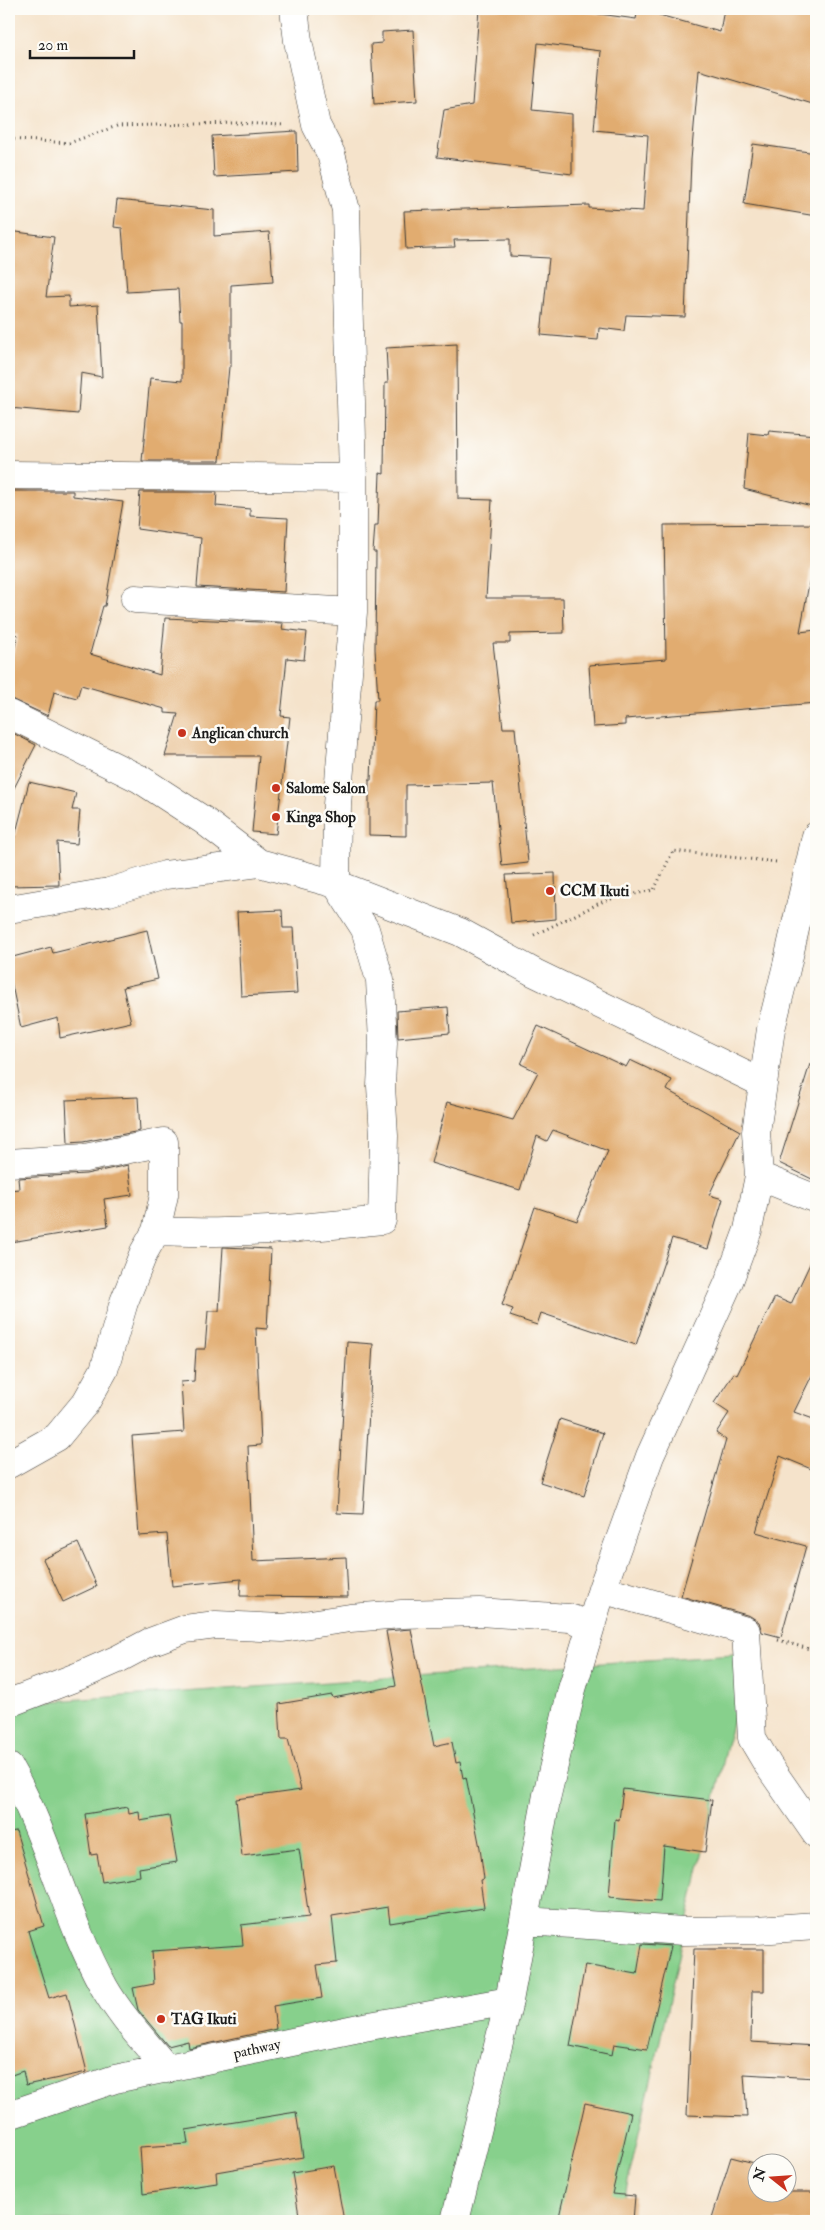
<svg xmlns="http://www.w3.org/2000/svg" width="825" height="2230" viewBox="0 0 825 2230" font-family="'IM FELL Double Pica',serif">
  <rect width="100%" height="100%" fill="#fdfcf7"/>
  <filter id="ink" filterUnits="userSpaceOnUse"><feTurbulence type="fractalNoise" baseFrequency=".02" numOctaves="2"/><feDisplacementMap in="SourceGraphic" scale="10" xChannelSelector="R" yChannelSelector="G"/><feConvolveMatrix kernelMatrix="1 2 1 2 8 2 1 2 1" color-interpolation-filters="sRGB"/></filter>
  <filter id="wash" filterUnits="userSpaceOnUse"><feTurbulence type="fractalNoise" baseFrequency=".0096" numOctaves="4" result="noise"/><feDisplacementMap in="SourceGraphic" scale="20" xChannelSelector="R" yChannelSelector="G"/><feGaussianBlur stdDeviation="1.12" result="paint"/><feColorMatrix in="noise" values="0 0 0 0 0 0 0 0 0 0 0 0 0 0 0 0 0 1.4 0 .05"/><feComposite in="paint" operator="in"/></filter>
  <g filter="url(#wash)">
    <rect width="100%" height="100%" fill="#f5e3cb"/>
    <!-- green -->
    <path fill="#87d08c" stroke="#527654" d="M748,1653L619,2221H9V1704Z"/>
    <g id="blocks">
      <!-- building -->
      <path fill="#e1ac70" d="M479,9H563L636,19L638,9L720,32L724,9H816V105L699,70L691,160L685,317L626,315L624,331L599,328L598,340L541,335L549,258L510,256V239L454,240L455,247L406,249L404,211L589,205V208L643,211L648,135L594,130L601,51L538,43L532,110L572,114V174L437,157L444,110L472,105Z
        M413,30L417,101L374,104L371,44L382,43V32Z
        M297,131L298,172L214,177L212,136Z
        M753,144L816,153V216L744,204Z
        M117,200L214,210V236L269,232L273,282L231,285V367H229L220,461H142L150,378L182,381V321H180L178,289L127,292L122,228L114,227Z
        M9,231L54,237L46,297L69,296V307L98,305L102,377L81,373L78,414L9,408Z
        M457,344L458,499L492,500L486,598H563L564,633L510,634V643H493L503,728H515L528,863L502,866L493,783L406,785V836L369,835V780H371L374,700H378L375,649L376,552H373L375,525H378L380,473L384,474L385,383H388L386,348Z
        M769,431L816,435V507L744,489L749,433L768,435Z
        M9,491H73V496L123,502L105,606H103L90,654L160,675L165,618L283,623L282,629L307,632L304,660L287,658L281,716L290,717L276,834L252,832L259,756H165L178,714L165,713V709L81,685L77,698L54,692L48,716L9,698V668L18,635L14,634L15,630L9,628Z
        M140,492H217L216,506L250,509V516L288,518L284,592L197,587L201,538L137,529Z
        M816,524V546L800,632L816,630V659H813L816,703L625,719V725L593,727L589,665L666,659L664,525Z
        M9,731L36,745L9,798Z
        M29,782L76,793L72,810H80L77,844L57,842L59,885L9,886V845L13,844Z
        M555,873L556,919L511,923L506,875Z
        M282,910L283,928H293L297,993L241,996L237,912Z
        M147,930L158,979L123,987L131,1022L60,1038L58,1018L21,1028L9,971V958L51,947L53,953Z
        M448,1007L450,1033L398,1038L397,1011Z
        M538,1026L626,1067L630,1060L672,1080L667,1090L740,1131L709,1195L723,1199L708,1249L672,1238L636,1345L541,1313L537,1325L510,1316L513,1309L502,1305L535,1207L577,1221L608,1151L553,1130L547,1141L537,1136L520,1190L431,1163L447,1102L513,1120L538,1072L521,1064Z
        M810,1064H816V1181L779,1163Z
        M138,1097L140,1131L83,1142L68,1143L66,1100Z
        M128,1165L132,1195L104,1199L108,1226L11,1242L9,1190L19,1189L18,1178L86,1174Z
        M223,1247L271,1249L267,1329L256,1328L261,1445L248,1446L253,1561L346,1557L348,1597L240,1596L241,1579L172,1586L167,1534L139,1536L132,1436L184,1432L181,1382L194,1381L196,1349H205L208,1311H219Z
        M816,1251V1367L794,1412L816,1420V1471L780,1456L756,1532L806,1546L781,1637L762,1632L759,1622L750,1616L681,1596L726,1440L716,1433L729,1413L714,1403L734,1373L737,1375L775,1297L791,1304Z
        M347,1342L373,1344L363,1514L337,1513Z
        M560,1419L603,1433L584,1496L540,1482Z
        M78,1543L97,1586L63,1602L43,1559Z
        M411,1629L434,1746L452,1742L456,1763L460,1762L463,1778L466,1777L480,1848L484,1879L480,1880L484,1908L390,1923L388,1907L332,1916L337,1963L317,1965L322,1998L273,2006L276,2029L189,2048L188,2041L168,2046L138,2010L133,1988L154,1984L152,1951L243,1945L241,1925L309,1917L299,1849L242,1856L236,1799L301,1790L288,1739H281L279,1704L332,1695L333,1698L396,1686L386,1631Z
        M623,1789L712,1800L705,1852L664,1846L660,1901L609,1897L615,1819L619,1820Z
        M128,1807L129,1814L139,1812L140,1821L169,1816L177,1862L139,1868L140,1876L102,1882L97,1854L91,1855L85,1814Z
        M16,1831L44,1926L28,1931L49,1998L67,1993L87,2072L26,2085L23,2071L9,2076V1832Z
        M642,1944L671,1946L647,2049L614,2044L612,2055L570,2046L585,1965L637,1974Z
        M694,1949H764V1991H752L751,2042L816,2046V2078L744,2074L747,2117L687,2115Z
        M585,2103L631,2113L612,2194L635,2196L633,2221H558Z
        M296,2112L303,2157L216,2172L217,2183L143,2194L140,2147L188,2144L186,2130Z
        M731,2157L758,2164V2192H816V2221H711Z
        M334,2166L344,2221H300L292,2173Z"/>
    </g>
  </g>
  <g filter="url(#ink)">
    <use href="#blocks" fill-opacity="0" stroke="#3d3a36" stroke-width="1"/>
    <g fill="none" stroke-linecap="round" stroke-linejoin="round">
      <defs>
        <path id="minor" d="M9,475L353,478
          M135,599L353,612
          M9,714L140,779L203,820L259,863
          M9,909L109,892L165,875L259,863L336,884L460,932L535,973L762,1083
          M9,1163L85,1158L164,1142V1195L156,1231L144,1252L124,1302L104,1370L86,1402L57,1437L9,1464
          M759,1176L816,1199
          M156,1231C232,1235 306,1228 382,1220L384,1136L381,1086L383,1043L380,980L365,929L336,884L337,805L353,612V478L346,210L331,154L316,125L298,41L294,9
          M602,1589L746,1631L752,1738L768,1765L816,1834
          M9,1703L84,1674L118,1659L150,1642L185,1629L216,1625L283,1628L350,1618L402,1614L479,1612L569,1618L591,1625
          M9,1767C49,1837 65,1917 104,1987C121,2017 145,2042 167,2069
          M524,1921L684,1931L757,1930L816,1926
          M9,2115L115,2079L364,2027L509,2001
          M455,2221L509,2001L547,1795L572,1689L602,1589L650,1456L728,1284L748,1230L759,1176L756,1132L771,1029L786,969L816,836"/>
      </defs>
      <!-- minor casing -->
      <use href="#minor" stroke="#3d3a36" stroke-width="29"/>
      <!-- path -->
      <path stroke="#3d3a36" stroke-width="3" stroke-dasharray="1 4" stroke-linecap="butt" d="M9,139L69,143L117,126L235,123L285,125
        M534,935L606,900L654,890L673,851L777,862
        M778,1640L816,1651"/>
      <!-- minor -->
      <use href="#minor" stroke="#fff" stroke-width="28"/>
    </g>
  </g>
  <!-- markers -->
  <g fill="#c8321e" stroke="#fdfcf7" stroke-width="2">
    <circle cx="182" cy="733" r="5"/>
    <circle cx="276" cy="788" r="5"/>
    <circle cx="276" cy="817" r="5"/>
    <circle cx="550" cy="891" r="5"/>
    <circle cx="161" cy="2019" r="5"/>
  </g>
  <g text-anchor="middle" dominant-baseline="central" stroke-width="5" stroke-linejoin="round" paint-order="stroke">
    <!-- poi labels -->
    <g font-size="15" font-weight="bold" fill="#1c1c1c" stroke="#fdfcf7" text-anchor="start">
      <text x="192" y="733">Anglican church</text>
      <text x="286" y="788">Salome Salon</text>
      <text x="286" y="817">Kinga Shop</text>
      <text x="560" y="891">CCM Ikuti</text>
      <text x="171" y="2019">TAG Ikuti</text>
    </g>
    <!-- street labels -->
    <g font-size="15" fill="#1c1c1c" stroke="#fdfcf7">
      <text transform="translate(257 2049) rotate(-12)">pathway</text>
    </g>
  </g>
  <!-- margin -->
  <rect width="825" height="2230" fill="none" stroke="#fdfcf7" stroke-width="30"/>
  <!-- north arrow -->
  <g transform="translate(772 2178) rotate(287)"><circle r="24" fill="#fdfcf7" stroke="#a3a29f"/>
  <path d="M0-4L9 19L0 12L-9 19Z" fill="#c8321e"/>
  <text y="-8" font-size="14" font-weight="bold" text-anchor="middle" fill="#1c1c1c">N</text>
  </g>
  <!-- scale -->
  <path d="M30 50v8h104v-8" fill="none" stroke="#1c1c1c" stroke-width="2.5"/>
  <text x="38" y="50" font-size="15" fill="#1c1c1c" stroke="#fdfcf7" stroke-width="4" paint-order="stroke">20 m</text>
</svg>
